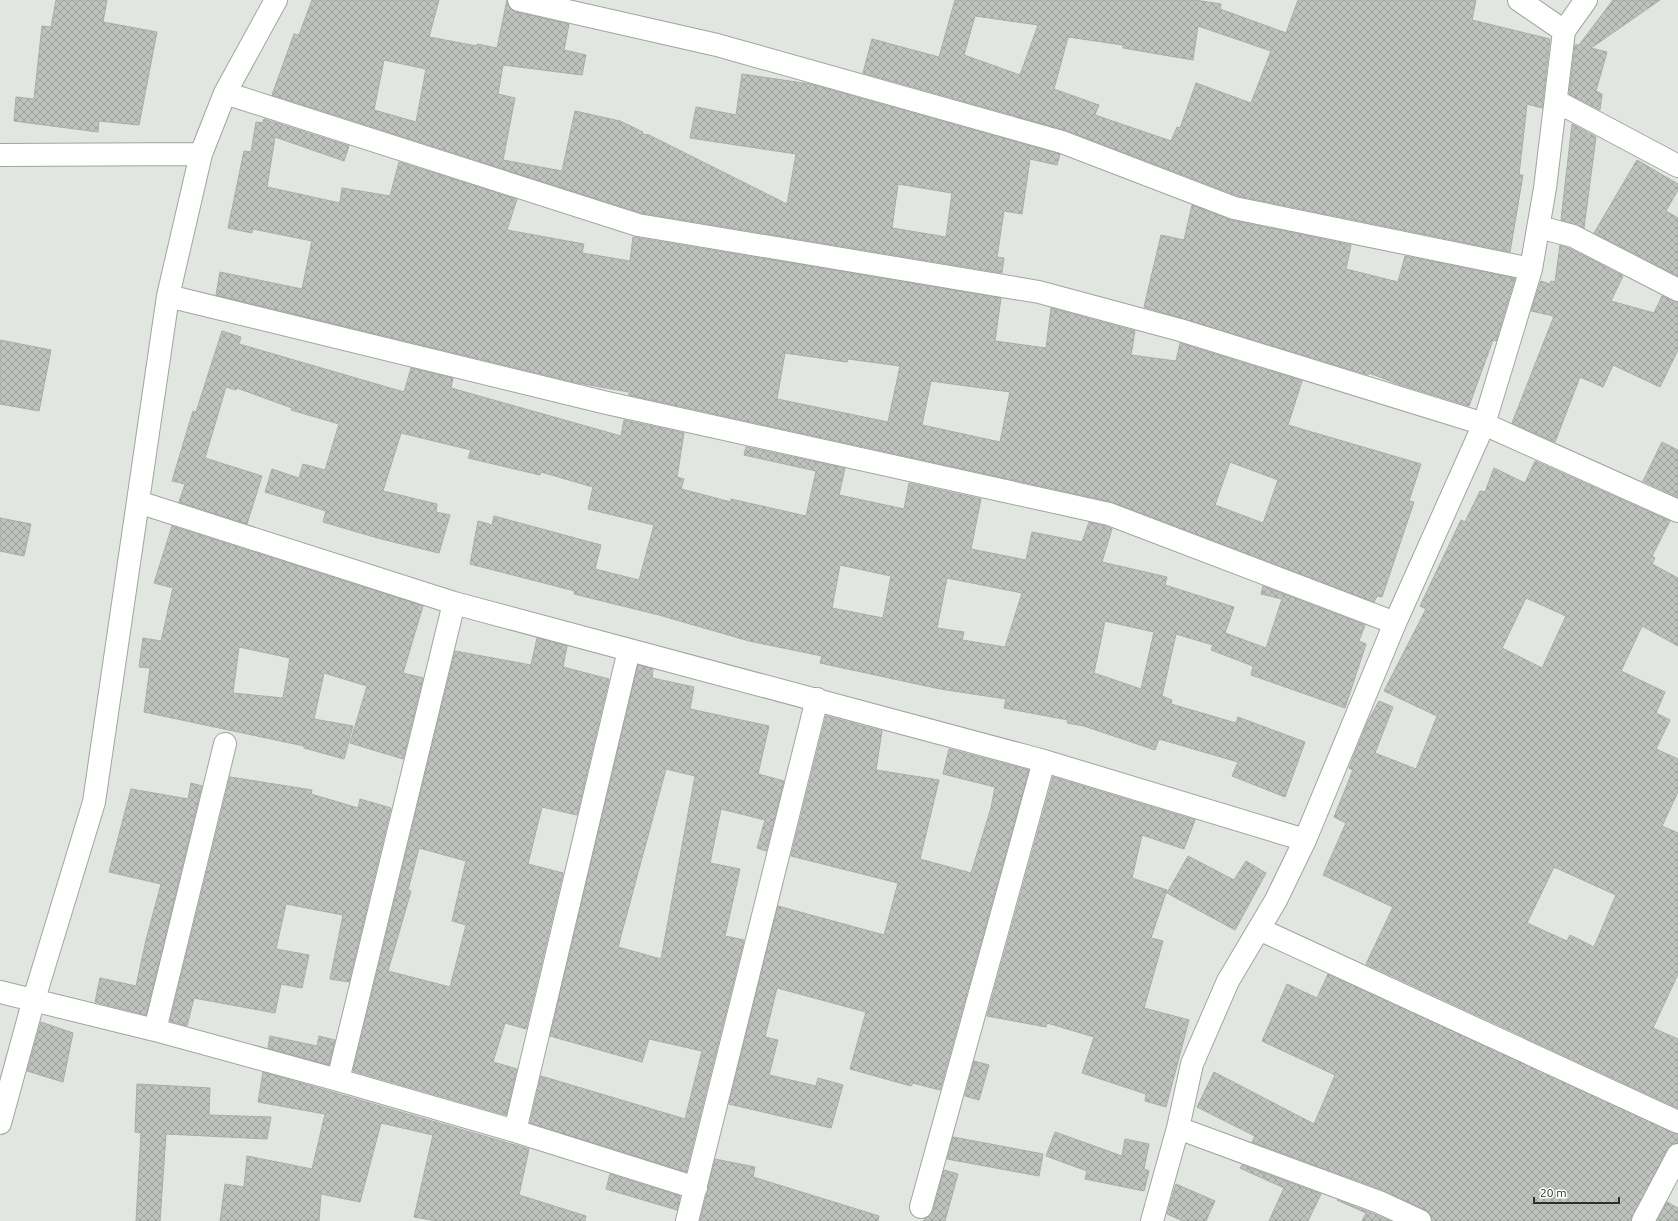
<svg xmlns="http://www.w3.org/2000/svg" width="1678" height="1221" viewBox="0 0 1678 1221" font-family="Ubuntu,sans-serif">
  <defs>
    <pattern id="building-cross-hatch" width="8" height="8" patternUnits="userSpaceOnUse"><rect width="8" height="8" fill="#bfc3be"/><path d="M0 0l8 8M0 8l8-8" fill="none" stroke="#9c9f9b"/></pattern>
  </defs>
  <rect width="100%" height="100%" fill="#e1e6e0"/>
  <!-- building -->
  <path fill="url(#building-cross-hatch)" stroke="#a8ada7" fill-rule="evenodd" d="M56,0H107L103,22L157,32L139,125L99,121L98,132L14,121L16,97L34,99L42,26L51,27Z
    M312,0H439L429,37L477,46V44L497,48L507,0L510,9L516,12L569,24L564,50L586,55L582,75L503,65L498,94L515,98L503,160L562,171L575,111L620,121L643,132L642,134L649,135L787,204L796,154L690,138L696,107L736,115L742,74L810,84L1060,154L1057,165L1030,159L1022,214L1004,211L997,257L1004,258L1002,273L641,213L272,95L294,34L299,35ZM384,60L426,69L416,122L374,110ZM898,184L952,193L946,237L892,228Z
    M955,0H1195L1221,4L1220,9L1286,33L1298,0H1476L1472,20L1550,39L1542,108L1527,104L1519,175H1523L1510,252L1238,196L1065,130L863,73L872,39L939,57ZM975,16L1038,25L1020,75L964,55ZM1198,26L1271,51L1251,103L1196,83L1180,128L1177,127L1171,141L1095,115L1099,105L1054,89L1068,37L1123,45V48L1193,60Z
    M1613,0H1660L1591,48L1607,52L1596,91L1602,94L1600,110L1569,94L1575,45H1579Z
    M264,119L349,146L344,161L275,137L267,187L340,203L342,188L390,196L399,162L517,199L507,230L584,244L582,253L630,261L633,237L1001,298L995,341L1046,348L1051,308L1135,331L1131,355L1176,361L1180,343L1302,381L1288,425L1421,464L1409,501L1414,502L1382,597L1377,596L1374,602L1112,502L629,395V392L578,383L216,295L220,272L302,289L312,241L253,229L252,233L228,228L244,151L251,152L256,122L262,123ZM785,353L847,362L848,359L900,366L888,422L777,399ZM931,381L1010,392L1000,442L922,425ZM1230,462L1278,480L1263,523L1215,505Z
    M1572,124L1596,137L1584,228L1561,220Z
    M1637,160L1678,184V190L1666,211L1678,218V276L1594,233Z
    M1192,205L1231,220L1351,245L1346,269L1398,282L1405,256L1515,278L1496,341L1493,340L1469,406L1398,384L1369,373L1368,375L1144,307L1161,235L1184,240Z
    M1560,245L1568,248L1580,254V256L1581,254L1623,276L1611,301L1654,313L1662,296L1678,302V350L1660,387L1613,365L1603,387L1580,377L1555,442L1512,423L1554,316L1531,311L1541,281L1550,284L1551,281L1555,282Z
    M222,331L241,337L239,344L404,392L411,368L453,378L451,388L621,436L624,420L684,433L677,477L684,479L681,489L731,502V499L806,516L816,471L744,455L746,447L845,468L839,495L904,509L909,483L981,499L971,549L1026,560L1032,532L1082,542L1089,522L1105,526L1112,529L1102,562L1167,577L1165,585L1234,607L1225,633L1266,648L1282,599L1261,594L1263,586L1365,625L1359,641L1366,644L1345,708L1251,675L1253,666L1211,650L1213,645L1176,634L1162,696L1172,700L1171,704L1236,723L1238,717L1305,742L1285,797L1232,776L1238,762L1159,739L1155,750L1084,726L1067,723L1068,720L1004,708L1006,699L940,689L820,663L822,656L749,641L659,615L574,594L575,591L470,564L478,521L492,525L494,516L601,545L595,569L639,580L654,525L588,509L593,487L541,472L540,475L468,458L471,450L401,433L383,491L437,504L436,512L450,515L439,553L381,539L323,522L326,511L265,492L272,469L299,478L303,464L325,470L339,424L291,410L292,408L237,388L236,390L226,387L205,458L262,476L247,524L179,502L185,484L172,481L193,411L196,412ZM840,565L891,576L883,618L832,608ZM947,578L1022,593L1005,647L962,640L964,632L937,628ZM1105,621L1154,632L1141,689L1094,673Z
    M0,340L51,350L39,411L0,404Z
    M1662,442L1678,450V497L1643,481Z
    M1535,461L1670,521L1652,556L1655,558L1652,564L1678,578V646L1642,626L1621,671L1665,692L1656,713L1670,720L1656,749L1678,759V792L1662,826L1678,833V974L1653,1028L1678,1039V1108L1366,964L1393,907L1323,875L1346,823L1334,817L1353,770L1349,768L1367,723L1379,701L1393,707L1375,753L1416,769L1437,716L1384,691L1426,609L1420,606L1461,520L1465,522L1480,491L1485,492L1494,468L1525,483ZM1526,598L1566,616L1542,668L1502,648ZM1554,867L1616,895L1594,947L1570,935L1567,941L1527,923Z
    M0,518L31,524L24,556L0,551Z
    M172,526L423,606L403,673L423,678L403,759L350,743L367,686L324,673L314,719L353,726L344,759L304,748V746L144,712L150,668L139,667L143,638L161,641L173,588L154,583ZM239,647L290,658L283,698L233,693Z
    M537,638L567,646L563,667L609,679L577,815L542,807L528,864L563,873L526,1029L505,1023L493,1062L517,1069L506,1115L353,1071L455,651L531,665ZM419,848L466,861L452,921L466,925L450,987L388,971L411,891L408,890Z
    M638,665L653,669L652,678L694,687L690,709L769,726L758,774L784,781L766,851L757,848L765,820L721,809L710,863L740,869L725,936L744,940L686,1172L530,1123L541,1076L685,1119L702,1051L649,1039L642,1062L550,1036ZM666,769L695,776L661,959L618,947Z
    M826,716L882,731L876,770L939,780L920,859L971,873L991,808L995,787L943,774L949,749L1029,770L940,1090L913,1083L911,1086L850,1069L866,1012L777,988L765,1037L778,1040L769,1075L816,1086L818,1078L843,1085L831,1128L729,1104L778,906L884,935L898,883L791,856Z
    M230,777L312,790L311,794L358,808L360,799L391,808L349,982L330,979L343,915L286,904L276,949L309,955L302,988L281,984L275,1013L194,998L187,1026L170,1021Z
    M1053,777L1195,820L1184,849L1142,835L1132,878L1167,890L1151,938L1163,941L1144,1008L1189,1020L1166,1107L1145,1101L1146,1094L1082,1073L1094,1037L1047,1023L1046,1027L987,1016Z
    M191,783L202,786L146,1015L95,1002L100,978L136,986L146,940L161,884L109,872L131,789L188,799Z
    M1188,856L1234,880L1246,861L1266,873L1235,930L1167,893Z
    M1328,974L1678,1134V1143L1672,1144L1667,1149L1631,1221H1432L1430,1214L1425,1210L1383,1190L1252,1142L1255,1136L1197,1107L1214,1072L1314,1124L1335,1075L1262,1041L1287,984L1317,998Z
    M41,1022L73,1033L63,1082L27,1071Z
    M270,1036L317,1046L319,1036L335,1040L329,1065L268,1048Z
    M974,1061L989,1065L979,1100L965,1096Z
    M263,1072L529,1149L519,1195L586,1216L585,1221H437L414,1217L433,1135L381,1123L360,1202L321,1194L319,1221H220L225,1184L244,1187L247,1156L312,1169L325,1114L258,1102Z
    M137,1084L210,1088L209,1115L271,1117L267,1139L166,1134L160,1221H136L141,1133L135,1132Z
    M1055,1132L1122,1156L1125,1139L1149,1144L1144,1169L1149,1171L1144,1191L1085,1179L1087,1171L1046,1156Z
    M953,1137L1043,1154L1039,1176L947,1159Z
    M715,1159L755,1167L753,1177L879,1216L878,1221H700Z
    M1242,1165L1321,1194L1308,1221H1269L1284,1188L1240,1168Z
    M944,1170L958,1174L945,1221H923L933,1211Z
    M610,1174L680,1196L677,1210L606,1189Z
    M1176,1184L1215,1201L1206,1221H1183L1167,1214Z
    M1337,1200L1374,1214L1390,1221H1362L1366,1213Z
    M1667,1202L1678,1208V1221H1657Z"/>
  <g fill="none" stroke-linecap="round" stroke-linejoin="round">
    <defs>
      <path id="minor" d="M519,0L717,45L1062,142L1234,208L1531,269
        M1519,0L1564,31
        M225,93L638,225L1039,292L1180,330L1484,424L1678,511
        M1556,101L1678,166
        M0,155L201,154
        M1539,227L1573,236L1678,290
        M168,296L607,403L1109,514L1395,623
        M138,502L454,603L1044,761L1305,840
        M1259,929L1678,1122
        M0,992L155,1030L338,1080L515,1131L696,1188
        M155,1030L225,744
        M338,1080L454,603
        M0,1123L34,999L94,802L168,296L201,154L225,93L276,0
        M1178,1128L1379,1202L1420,1221
        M515,1131L629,650
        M921,1207L1044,761
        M687,1221L817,699
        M1152,1221L1178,1128L1192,1064L1228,981L1276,900L1305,840L1395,623L1484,424L1531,269L1545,188L1564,31L1586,0
        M1643,1221L1678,1155"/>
    </defs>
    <!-- minor casing -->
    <use href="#minor" stroke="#a0a59f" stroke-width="24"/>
    <!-- minor -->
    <use href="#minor" stroke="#fff" stroke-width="22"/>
  </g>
  <!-- scale -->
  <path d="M1534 1197v6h85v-6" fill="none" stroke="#2d2f2d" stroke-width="2"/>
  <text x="1540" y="1197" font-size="12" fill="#2d2f2d" stroke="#ffffff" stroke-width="3" paint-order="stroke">20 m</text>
</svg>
